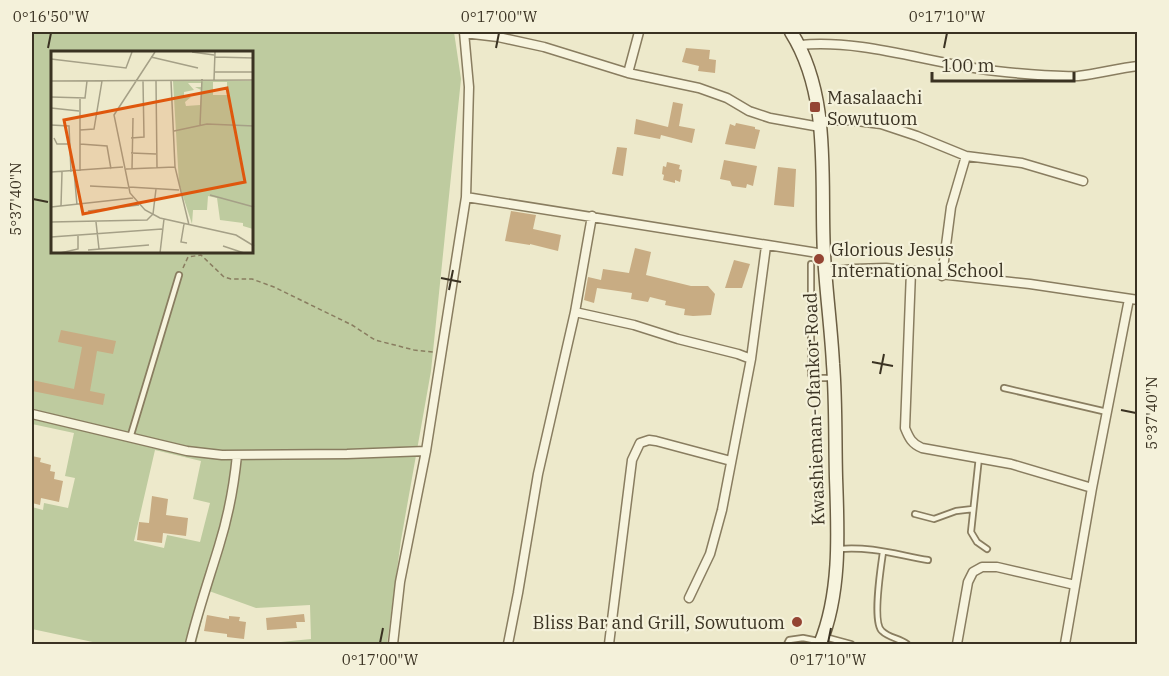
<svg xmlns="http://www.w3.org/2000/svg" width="1169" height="676" viewBox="0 0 1169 676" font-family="'IBM Plex Serif',serif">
  <rect width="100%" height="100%" fill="#ede9cb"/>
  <!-- green -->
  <path fill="#becb9f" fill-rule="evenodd" d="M32,32H454L461,79L431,371L401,540L387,644H261L311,639L310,605L256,608L209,591L196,644H102L32,629V507L43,510L44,503L68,508L75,478L65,476L74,433L32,424ZM52,52H252V252H52ZM155,450L201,461L193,499L210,503L200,542L167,535L164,548L134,541Z"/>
  <!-- building -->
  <path fill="#c8ac83" d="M686,48L710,50L709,59L716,60L715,73L698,71L699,66L682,62Z
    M673,102L683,104L679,126L695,129L692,143L661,135L660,139L634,134L636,119L668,127Z
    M736,123L755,127V129L760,130L755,149L725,144L730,124L735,126Z
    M617,147L627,148L623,176L612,174Z
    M724,160L757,166L753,186L747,184L746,188L732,186L730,181L720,179Z
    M667,162L680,165L679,169L682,170L680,182L675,180V183L663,180L664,175L662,174L663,166L666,167Z
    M778,167L796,169L794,207L774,205Z
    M511,211L536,215L533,229L561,235L558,251L530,244V245L505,241Z
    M635,248L651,252L646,275L691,286H708L715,294L711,315L693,316L684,315L685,309L665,305L666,301L650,297L648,302L631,299L632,293L597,288L594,303L584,300L588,277L601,280L603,269L629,273Z
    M734,260L750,264L742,288H725Z
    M61,330L116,341L113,354L97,351L90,391L105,394L103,405L32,391V380L74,389L82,347L58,342Z
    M32,456L41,458L40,462L51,465L50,471L55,472L54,479L63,481L59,502L41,498L40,505L32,503Z
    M152,496L168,499L166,515L188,518L186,536L163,533L162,543L137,540L139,522L149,523Z
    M304,614L305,622H296L297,628L267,630L266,618Z
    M207,615L229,619V616L240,617L239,621L246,622L244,639L227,637V634L204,631Z"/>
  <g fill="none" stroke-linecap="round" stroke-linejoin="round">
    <defs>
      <path id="service" d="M811,264V375L814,378H834
        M1004,388L1107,412
        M130,438L179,275
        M979,457L971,532L977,542L987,549
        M915,514L934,519L956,511L973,509
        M839,549C870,546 898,555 928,560
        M883,552C881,566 872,623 882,631C889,638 899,638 907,644
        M825,637L851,644
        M787,644L789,640L803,638L818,641"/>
      <path id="minor" d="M464,33L498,37L544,47L628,73L699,88L727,98L749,111L770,118L820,127
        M800,45C866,39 930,64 996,71C1022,74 1052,77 1078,76C1098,74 1118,68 1138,66
        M628,73L639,32
        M820,121L849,120L881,124L917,136L966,156L1022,163L1083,181
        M466,197L824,254
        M911,271L905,428C909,438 912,444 922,448L1011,464L1092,488
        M826,272L854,269L886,268L1030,284L1138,300
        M942,276L951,207L966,156
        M575,312L634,325L678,339L738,354L751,359
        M32,414L187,451L222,455L347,454L426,451
        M689,598L710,554L722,510L751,359L766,246
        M190,644C198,611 209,579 219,546C228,517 234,486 237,455
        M393,644L400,582L426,451L466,197L469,87L464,32
        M508,644L518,593L538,474L575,312L592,216
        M609,644L632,460L640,443L649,440L656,441L731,461
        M957,644L968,582L973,572L982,567H997L1075,585
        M1065,644L1092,488L1129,299"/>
      <path id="secondary" d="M791,32C832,97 820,181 824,254C826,291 831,327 833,364C836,402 835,440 836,478C838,533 841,593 820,644"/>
    </defs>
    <!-- service casing -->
    <use href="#service" stroke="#897d60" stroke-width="8"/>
    <!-- minor casing -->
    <use href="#minor" stroke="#897d60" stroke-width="11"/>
    <!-- secondary casing -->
    <use href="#secondary" stroke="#6b5e43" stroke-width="15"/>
    <!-- path -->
    <path stroke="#897d60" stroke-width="1.5" stroke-dasharray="4.5 3" stroke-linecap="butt" d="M183,268L188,257L201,255L224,277L231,279H252L274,287L352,325L375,340L414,350L433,352"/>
    <!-- service -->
    <use href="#service" stroke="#f7f4de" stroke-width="4.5"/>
    <!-- minor -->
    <use href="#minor" stroke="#f7f4de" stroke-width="8"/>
    <!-- secondary -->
    <use href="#secondary" stroke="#f7f4de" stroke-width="12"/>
  </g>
  <!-- ticks -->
  <path fill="none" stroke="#3a3222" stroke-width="2" d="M48,48L51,33M496,48L499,33M944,48L947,33M33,199L48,202M441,278L461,282M449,290L453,270M872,362L893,366M880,374L884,354M1121,410L1136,413M380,643L383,628M828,643L831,628"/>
  <!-- markers -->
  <g fill="#944433" stroke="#f4f1da" stroke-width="2">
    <rect x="809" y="101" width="12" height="12" rx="3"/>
    <circle cx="819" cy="259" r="6"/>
    <circle cx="797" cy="622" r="6"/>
  </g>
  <g text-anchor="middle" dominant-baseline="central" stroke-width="4.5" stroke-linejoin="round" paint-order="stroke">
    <!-- poi labels -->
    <g font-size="18" fill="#3a3222" stroke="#f4f1da" text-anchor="start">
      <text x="827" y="97">Masalaachi<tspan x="827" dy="21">Sowutuom</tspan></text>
      <text x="831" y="249">Glorious Jesus<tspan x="831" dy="21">International School</tspan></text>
      <text x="785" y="622" text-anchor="end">Bliss Bar and Grill, Sowutuom</text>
    </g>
    <!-- street labels -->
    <g font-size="18" fill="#3a3222" stroke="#f4f1da">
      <text transform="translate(814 409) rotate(-92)">Kwashieman-Ofankor Road</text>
    </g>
  </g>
  <!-- overview -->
  <g transform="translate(51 51)">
    <rect width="202" height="202" fill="#ede9cb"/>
    <path d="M122,30H202V178L192,175V172L169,169L166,147L157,145L156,159H142L141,173L128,133ZM162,31H176V44H162ZM137,32H150V36H144L150,39L149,54L135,55L134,51L140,46H133V41L143,39Z" fill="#becb9f" fill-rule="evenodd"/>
    <path fill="none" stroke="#a5a087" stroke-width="1.5" d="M104,1L63,64L79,142L94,159L109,167L185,184L203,195M141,1L163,4M100,6L147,17M164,6L203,7M0,8L75,17L81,1M163,21H203M163,29L164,1M0,30L203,29M105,30L106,117M120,30L124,116L138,174M0,46L34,47L36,30M0,57L28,60M0,74L18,75L20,121M149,74L151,28M29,79L43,78L51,30M123,80L156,73L203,75M3,87L6,93H18M80,87L93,86L92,30M29,93L56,95L60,118M80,102L105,103M75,118L124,116M81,118L82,67M23,120L26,154M29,120V48M0,121L72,116M39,135L77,137M78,136L128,139M159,144L203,156M10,155L11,121M0,156L82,147M37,160L88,154M0,171L96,169L102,163L105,138M45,171L48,198M133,173L130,191L136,192M0,186L111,178M172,195L193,202M37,199L98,194M9,202L27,198V184M109,202L113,168M135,202H159"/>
    <path fill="#df570d" fill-opacity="0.15" stroke="#df570d" stroke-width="3" d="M176,37L194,131L32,163L13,69Z"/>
    <rect width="202" height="202" fill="none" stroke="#3a3222" stroke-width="3"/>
  </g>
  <!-- border -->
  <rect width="1169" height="676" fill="none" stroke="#f4f1da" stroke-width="66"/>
  <!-- scale -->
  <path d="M932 72v9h142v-9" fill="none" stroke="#3a3222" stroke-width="3"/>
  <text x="941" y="72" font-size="18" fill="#3a3222" stroke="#f4f1da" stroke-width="4.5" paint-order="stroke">100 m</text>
  <rect x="33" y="33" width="1103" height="610" fill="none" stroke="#3a3222" stroke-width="2"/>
  <g font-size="15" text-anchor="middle" fill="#3a3222">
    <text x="51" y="22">0°16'50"W</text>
    <text x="499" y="22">0°17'00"W</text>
    <text x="947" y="22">0°17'10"W</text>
    <text transform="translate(16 199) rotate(-90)" y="5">5°37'40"N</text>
    <text transform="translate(1152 413) rotate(-90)" y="5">5°37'40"N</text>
    <text x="380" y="665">0°17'00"W</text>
    <text x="828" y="665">0°17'10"W</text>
  </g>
</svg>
